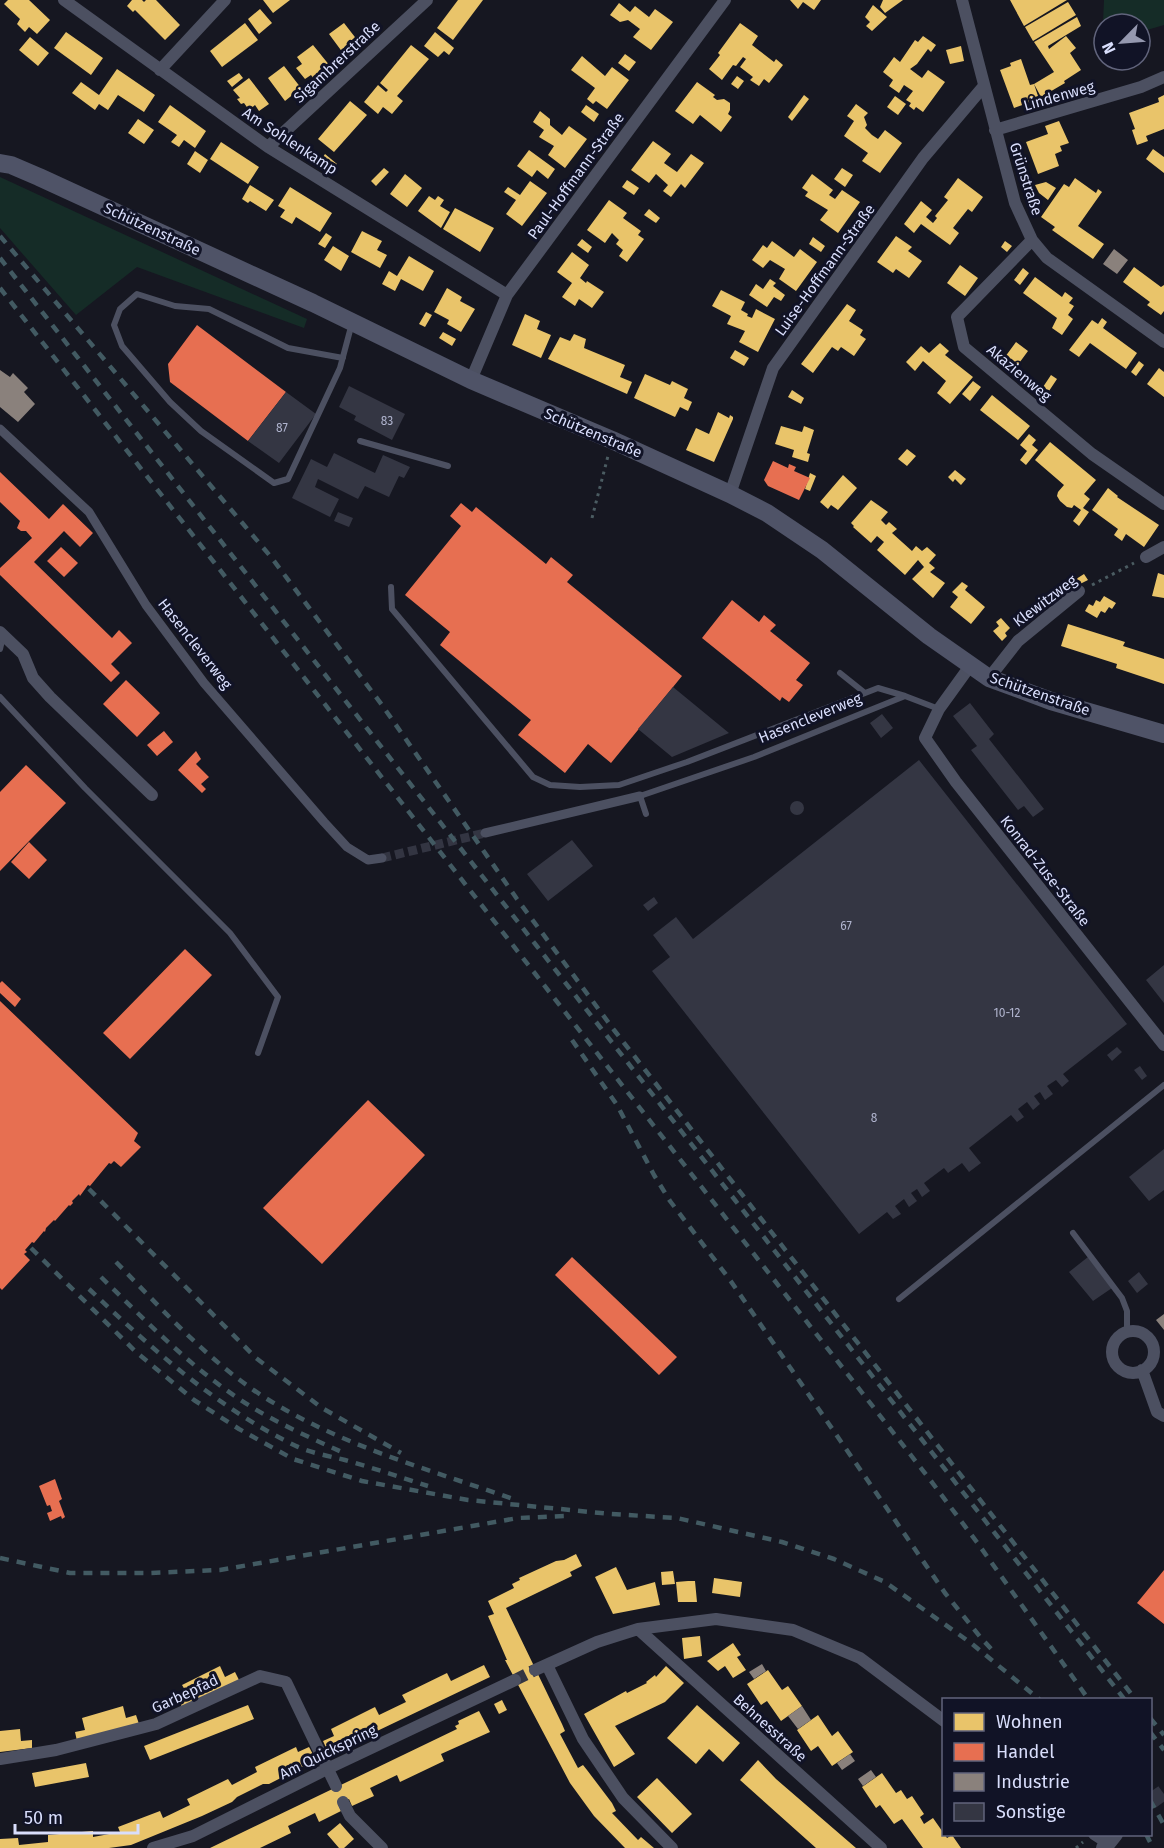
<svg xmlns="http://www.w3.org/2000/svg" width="1164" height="1848" viewBox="0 0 1164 1848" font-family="'Fira Sans',sans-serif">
  <rect width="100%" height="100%" fill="#161721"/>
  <!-- green -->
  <path fill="#152c27" d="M1104,0H1164V25L1140,32V24H1105L1103,23Z
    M0,177L307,319L304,328L137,267L76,315L0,228Z"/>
  <!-- homes -->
  <path fill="#e9c46a" d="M8,0H29L50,20L37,34L29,27L25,32L17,24L20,19L4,4Z
    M132,0H142L144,2L146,0H156L180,25L165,40L135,10L133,12L127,6Z
    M263,0H290L273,13Z
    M458,0H483L453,40L437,28Z
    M790,0H821L814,10L803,2L798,9Z
    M883,0H903L885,13L880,7Z
    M1010,0H1067L1024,26Z
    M1068,2L1076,15L1033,41L1025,27Z
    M619,3L630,12L635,6L649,17L655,9L673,22L651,50L633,37L640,29L628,20L620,22L610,15Z
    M873,5L887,17L872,31L866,26L870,22L865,17Z
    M260,9L272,23L259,34L248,19Z
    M1077,17L1081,26L1048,46L1049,49L1066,36L1076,48L1070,53L1081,70L1064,81L1065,83L1041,97L1034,84L1054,72L1034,42Z
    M245,23L258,40L222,67L210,51Z
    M344,23L358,41L343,53L329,34Z
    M740,23L758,36L752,45L774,62L776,59L783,65L769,83L764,79L759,86L750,80L753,77L740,67L746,59L743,57L736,66L733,65L722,80L709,69L720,55L718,53Z
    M66,32L103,58L91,75L54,48Z
    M435,32L454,48L449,55L444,51L438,57L424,46Z
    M923,36L936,45L931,52L928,49L917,64L910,69L922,78L928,70L945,82L923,112L916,107L914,110L909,106L911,103L906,100L913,91L904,85L899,93L889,86L893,80L883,72L894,57L900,62L915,40L918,42Z
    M30,37L49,53L38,66L19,50Z
    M313,45L330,66L314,79L311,75L305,79L296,68L302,64L297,57Z
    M411,45L429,59L397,96L403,101L392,114L383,107L378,114L364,102L378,85L386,92L388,90L380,83Z
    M961,46L964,61L950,64L946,50Z
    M625,54L636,62L629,71L618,63Z
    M582,56L605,76L612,67L629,80L607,109L596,101L593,104L587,99L595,88L571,70Z
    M1021,59L1030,85L1034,84L1039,99L1014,108L1000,70L1011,66L1010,63Z
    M284,66L301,88L285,101L268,78Z
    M117,69L155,95L144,112L118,95L108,110L99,104L95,110L72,93L81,82L99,95Z
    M239,73L243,78L232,87L227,81Z
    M737,76L744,81L738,89L731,84Z
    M249,78L269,104L259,111L255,105L249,110L244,103L241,104L237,99L240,98L233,90Z
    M697,82L715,95L713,97L717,100L724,99L730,103V110L728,114L732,117L721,132L700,115L693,124L675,111Z
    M804,95L809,99L792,121L788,117Z
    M1164,95V129L1146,136L1148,141L1137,145L1132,130L1135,129L1129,113L1159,102L1158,98Z
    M895,96L906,104L898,115L887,107Z
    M350,101L367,115L334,152L318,139Z
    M856,104L868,113L864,117L867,125L865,128L872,135L878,139L885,130L902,143L880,173L862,161L868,153L844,136L854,121L847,116Z
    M170,105L206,131L195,148L184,140L179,147L171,142L177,135L158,122Z
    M586,105L599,114L594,122L581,112Z
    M540,111L550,119V125L562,135L569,126L587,139L565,168L548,155L554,146L539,137L544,130L533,122Z
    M138,119L154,130L144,144L128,133Z
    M1059,121L1069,143L1060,146L1062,151L1055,154L1059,166L1038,174L1026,142L1048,134L1045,126Z
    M653,141L671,154L664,163L677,172L691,154L704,163L685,188L681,184L671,197L663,191L668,185L656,174L649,183L631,170Z
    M221,142L259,167L248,184L210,159Z
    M1153,149L1164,157V173L1146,159Z
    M529,150L555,169L548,179L537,170L532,177L517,166Z
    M195,151L208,160L200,173L187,164Z
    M325,154L337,164L332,169L321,160Z
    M384,168L389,172L376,186L371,181Z
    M842,168L853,175L845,187L834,179Z
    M405,174L422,188L407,207L390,194Z
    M812,174L833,190L829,195L835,199L842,190L860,202L838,233L820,220L828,210L805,196L808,192L802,188Z
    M958,178L983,197L972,212L968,209L953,228L959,233L950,245L921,224L914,233L904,224L921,201L932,210L926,217L933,223L937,218L935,216L948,200L944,197Z
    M1075,178L1096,193L1098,189L1102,192L1078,226L1104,244L1093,259L1052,230L1055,227L1041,217L1064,184L1069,187Z
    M627,180L639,188L634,195L622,187Z
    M530,181L547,193L522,226L506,214L516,200L504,192L508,187L520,195Z
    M1046,182L1056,188L1048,200L1039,193L1035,185Z
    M250,185L274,200L266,211L250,201L248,203L242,199Z
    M290,187L332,213L320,232L296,217L292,224L280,217L285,210L278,206Z
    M429,196L435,200L438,196L444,200L440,206L450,212L441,228L418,211Z
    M609,200L627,213L623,218L641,231L638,235L644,239L627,262L619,256L623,250L616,244L619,240L612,233L605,243L587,230Z
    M455,208L494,228L480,252L443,229Z
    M649,209L660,218L656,223L644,215Z
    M362,231L382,241L377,250L387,255L380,268L351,252Z
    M326,233L332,237L325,248L318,244Z
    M896,236L912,247L908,251L922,261L909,278L896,269L893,273L877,262Z
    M813,237L825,246L821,252L809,244Z
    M582,239L592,247L588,253L577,245Z
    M772,241L794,257L800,249L817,262L796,291L779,279L785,269L770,260L763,268L752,260L763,245L767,248Z
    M1005,241L1012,246L1007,252L1001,247Z
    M333,246L349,256L341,271L324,260Z
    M572,252L589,265L580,278L586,283L587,281L604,292L592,308L579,299L575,306L562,297L572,283L557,272Z
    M409,256L434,271L423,291L401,279L395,291L382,284L389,271L397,276Z
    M960,265L978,278L965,296L947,283Z
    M1134,267L1161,287L1164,285V311L1161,315L1147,305L1150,302L1123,282Z
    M1023,268L1029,273L1020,285L1014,280Z
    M1035,277L1062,297L1065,292L1073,298L1069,303L1074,306L1068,315L1073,319L1062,335L1052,328L1057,318L1023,293Z
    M770,279L776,283L773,286L785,295L781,301L774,297L767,307L749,295L756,284L763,289Z
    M447,288L462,297L460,301L475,309L461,332L447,324L449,320L434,312Z
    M721,290L745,302L741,310L748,314L747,316L752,318L756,309L775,319L758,352L739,342L745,331L727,324L731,316L712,306Z
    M847,304L856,310L849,321L863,330L860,335L866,339L854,356L841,347L838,351L832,347L813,373L801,364Z
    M426,312L432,315L425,327L419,324Z
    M525,314L540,321L537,329L551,335L541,358L512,345Z
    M1102,318L1107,322L1103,328L1137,353L1126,369L1090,343L1079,357L1069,350L1092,320L1098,324Z
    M443,332L456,339L452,346L439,338Z
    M574,334L586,339L584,348L625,365L620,377L632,382L627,394L548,359L560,337L570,341Z
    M1016,342L1028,351L1017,366L1005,357Z
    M940,343L949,351L945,355L973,377L950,404L937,393L946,381L923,361L915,371L906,362L921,346L929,353Z
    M735,350L749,358L744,366L730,358Z
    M1139,361L1144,365L1136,376L1131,372Z
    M1159,368L1164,372V397L1147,384Z
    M645,374L670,385L672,381L688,389L684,398L692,402L688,411L680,407L675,417L634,398Z
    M1051,375L1057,379L1049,391L1043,387Z
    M973,381L981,387L970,401L962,394Z
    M792,390L804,398L801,404L788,397Z
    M992,395L1030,426L1018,440L980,410Z
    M718,412L729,418L730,415L733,417V419L714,462L686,450L696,428L709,434Z
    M781,426L802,432L804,426L814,430L807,453L810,454L808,462L792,457L794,450L775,444Z
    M1029,434L1036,440L1032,445L1038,450L1026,465L1020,460L1027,451L1020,445Z
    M1050,442L1096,480L1084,494L1090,499L1083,508L1089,512L1079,526L1073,521L1081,510L1074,505L1072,508L1067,507L1060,501L1057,496L1058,492L1064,485L1035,460Z
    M907,449L916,456L907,466L898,459Z
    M955,470L966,479L961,485L955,479L953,482L948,477Z
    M810,473L816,476L810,491L805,489Z
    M843,475L857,488L838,510L831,505L828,509L820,502Z
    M1108,488L1118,496L1117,497L1159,525L1144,547L1126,534L1122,541L1114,535L1118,529L1092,510Z
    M871,500L888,512L881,520L886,525L889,522L897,529L892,533L912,551L916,546L922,551L927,547L936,555L929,563L935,568L930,572L945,583L933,598L912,579L924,567L918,560L905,575L877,550L884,542L877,536L871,543L853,527L854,526L851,523Z
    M1158,573L1164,575V598L1152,596Z
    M1084,574L1088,580L1076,586L1073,581Z
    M962,582L968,586L965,590L985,607L971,624L950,607L958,597L952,592Z
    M1104,596L1116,603L1112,609L1109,607L1105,613L1101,611L1097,618L1085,611L1089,604L1093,606L1096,600L1100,602Z
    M1001,618L1010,628L1005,633L1007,636L1002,641L993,631L999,626L996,622Z
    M1068,624L1125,642L1123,646L1164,659V684L1116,668L1117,664L1061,646Z
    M576,1554L582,1566L570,1572L572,1576L506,1608L562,1724L565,1731L560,1734L578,1768L583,1765L587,1770L612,1803L616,1811L612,1813L638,1840L641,1837L654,1848H625L594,1816L570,1783L505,1660H507L488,1616L494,1614L488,1601L514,1588L512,1584L520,1580L519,1578L556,1561L564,1560Z
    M616,1567L627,1590L655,1582L660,1605L613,1614L595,1577Z
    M673,1571L675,1584L662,1585L661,1572Z
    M714,1578L742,1582L740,1597L712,1593Z
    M688,1581H695L697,1602H678L676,1582Z
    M700,1636L702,1656L684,1659L682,1638Z
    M733,1643L741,1655L737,1657L746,1670L733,1678L725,1666L718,1671L707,1661Z
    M484,1665L490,1677L329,1754L323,1741L334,1736L331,1729L375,1707L379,1715L406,1702L402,1695L447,1673L451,1681Z
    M220,1666L225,1677L235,1672L239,1680L182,1707L178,1699L188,1695L182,1685Z
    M666,1666L684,1683L665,1702L615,1726L635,1754L614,1767L584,1714L626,1691L627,1693L647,1683L646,1682L655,1675L656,1677Z
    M768,1670L782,1690L788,1686L802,1706L781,1721L767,1701L761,1705L747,1684Z
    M502,1700L507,1710L499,1714L494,1704Z
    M248,1705L254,1719L150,1760L144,1746Z
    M697,1705L740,1743L723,1762L709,1749L696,1764L667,1738Z
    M123,1706L126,1718L136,1715L139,1724L77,1741L75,1732L85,1730L82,1718Z
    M479,1711L490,1732L441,1754L444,1761L400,1782L397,1775L370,1788L374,1796L352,1806L349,1799L338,1804L341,1811L319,1822L315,1813L288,1826L291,1833L260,1848H210L457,1729L455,1726L459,1724L458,1721Z
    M818,1715L832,1736L838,1731L853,1752L832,1766L818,1746L811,1751L797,1730Z
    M20,1729L21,1741L32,1740V1748L0,1752V1731Z
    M296,1747L298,1752L309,1747L316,1760L269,1784H263L237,1797L232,1802L202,1816L131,1845L109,1848H0V1839L18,1838L19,1845L48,1842V1835L93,1831V1837L120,1832L118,1827L160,1811L163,1818L190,1805L187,1799L228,1779L232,1785L257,1772L255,1767Z
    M758,1760L776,1779L856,1848H816L740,1780Z
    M86,1763L89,1777L35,1787L32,1773Z
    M882,1773L896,1793L901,1790L907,1799L912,1796L924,1814L920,1817L924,1824L933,1818L947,1838L952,1835L961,1848H923L902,1819L894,1824L880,1805L876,1808L862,1787Z
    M657,1778L692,1814L672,1833L637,1797Z
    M340,1823L354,1839L344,1848H339L327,1834Z"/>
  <!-- shops -->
  <path fill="#e76f51" d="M197,325L286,392L248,441L170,382L168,364Z
    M773,461L788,468L789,464L796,467L794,471L810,478L799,500L768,486L764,480Z
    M0,472L49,519L63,504L93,533L80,547L64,531L34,562L112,638L119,630L132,643L111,664L120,673L111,682L0,575V568L32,538L26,531H21L17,528L20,521L0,502Z
    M461,503L472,512L476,507L546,564L551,557L573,575L567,582L682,676L611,763L588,744L565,773L518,735L531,720L440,645L450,632L405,595L461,526L450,516Z
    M61,547L78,563L64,577L47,561Z
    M732,600L759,622L764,615L776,625L770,631L810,663L796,680L803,685L789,702L782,697L780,701L702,638Z
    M126,680L160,713L137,737L103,704Z
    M164,731L173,742L157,756L147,745Z
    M196,751L201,759L196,764L209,777L201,784L206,789L202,793L178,770Z
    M26,765L66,803L0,871V792Z
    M29,842L47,860L29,879L11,862Z
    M185,949L212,975L130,1059L103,1033Z
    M2,981L21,999L15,1007L0,993V983Z
    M0,1001L138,1133L134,1141L141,1147L121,1167L114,1161L111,1164L109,1163L90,1186L88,1185L80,1196L79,1194L72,1201L73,1203L70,1206L69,1205L55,1221L54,1220L46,1228L45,1232L44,1231L34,1243L32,1242L25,1250L27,1252L24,1254L30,1260L2,1290L0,1288Z
    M368,1100L425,1155L322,1264L263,1208Z
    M572,1257L677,1357L659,1375L555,1275Z
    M55,1479L62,1499L59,1501L65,1517L62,1519L61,1516L50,1521L47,1513L52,1511L50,1505L47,1506L39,1486Z
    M1164,1570V1624L1137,1603Z"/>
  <!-- industry -->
  <path fill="#8a817c" d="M1114,249L1128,260L1117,274L1103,264Z
    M0,370L10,377L13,373L28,388L24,392L35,404L18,422L0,407Z
    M1164,1314V1330L1156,1320Z
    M762,1664L766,1671L754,1679L749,1672Z
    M802,1706L811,1720L798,1729L788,1716Z
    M850,1754L855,1761L842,1770L837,1763Z
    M871,1770L876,1777L863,1786L858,1779Z"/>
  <!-- building -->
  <path fill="#343643" d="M349,386L405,414L392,440L354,420L356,416L339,407Z
    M286,392L316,414L279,463L248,441Z
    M334,453L375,473L383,455L410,467L404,478L399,476L389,497L365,486L358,499L318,479L315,487L339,499L330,517L292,498L311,459L327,467Z
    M338,512L353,518L349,527L334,521Z
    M673,687L729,733L672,757L638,729Z
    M970,703L994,734L989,739L1044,809L1033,817L1024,806L1018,810L971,750L977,746L953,716Z
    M882,714L893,728L881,738L870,723Z
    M919,760L1127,1024L1063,1074L1069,1081L1062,1087L1056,1080L1047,1086L1053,1094L1045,1100L1040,1092L1034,1096L1040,1104L1033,1110L1027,1102L1018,1109L1024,1117L1017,1122L1011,1115L969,1148L981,1163L969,1172L962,1163L948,1173L944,1168L924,1183L930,1191L922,1197L917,1189L911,1193L917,1201L909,1207L904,1199L895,1206L901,1214L893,1219L887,1212L859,1234L652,971L670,957L653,935L676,917L693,939Z
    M790 808a7 7 0 1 1 14 0a7 7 0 1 1-14 0Z
    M572,840L593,866L548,901L527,874Z
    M654,897L658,903L648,911L643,905Z
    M1164,965V1003L1146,980Z
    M1117,1047L1122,1052L1112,1061L1107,1055Z
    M1140,1066L1147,1076L1142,1080L1134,1070Z
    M1164,1149V1190L1149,1201L1129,1177Z
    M1088,1257L1112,1288L1093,1301L1069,1272Z
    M1139,1272L1148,1284L1137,1293L1128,1281Z"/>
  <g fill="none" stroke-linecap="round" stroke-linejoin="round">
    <!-- pedestrian-tunnel -->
    <path stroke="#333542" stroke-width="9" stroke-dasharray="9 4.5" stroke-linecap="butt" d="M382,858L485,833"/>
    <!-- minor-tunnel -->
    <path stroke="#333542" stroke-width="12" stroke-dasharray="12 6" stroke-linecap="butt" d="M515,1680L535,1670"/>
    <!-- tertiary-tunnel -->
    <path stroke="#333542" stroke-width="16" stroke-dasharray="16 8" stroke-linecap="butt" d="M1150,1802L1164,1792"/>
    <!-- path -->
    <path stroke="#4b5c62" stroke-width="3" stroke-dasharray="3 4.5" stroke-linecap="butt" d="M592,518L608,456
      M1092,585L1134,563
      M1076,1848L1083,1842"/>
    <!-- service -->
    <path stroke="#4c5061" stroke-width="6" d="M343,358L288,348L209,309L175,306L137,294L120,309L114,325L122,346L170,402L201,431L274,483L288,479L340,368L352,323
      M360,441L448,466
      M391,587L392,609L533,777L550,785L580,787L619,785L687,762L878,688L905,696
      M0,649L3,636
      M840,673L865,693
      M0,697L85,788L230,933L278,997L258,1053
      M646,814L640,796L754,757L905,696L939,709
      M1073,1233L1122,1298L1127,1311V1332
      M899,1299L1164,1085"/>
    <!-- pedestrian -->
    <path stroke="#4c5061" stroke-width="9" d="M0,429L89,512L146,605L204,683L324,822L347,847L368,860L382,858
      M485,833L640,796"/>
    <!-- minor -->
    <path stroke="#4c5061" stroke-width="12" d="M64,0L268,147L507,295
      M962,0L1015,203L1032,240L1047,258L1164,342
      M160,70L225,0
      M995,130L1141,87L1164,77
      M268,147L427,0
      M1032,240L957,317L964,347L1092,454L1164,504
      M471,380L507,295L725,0
      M730,494L773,368L923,158L984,86
      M1146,557L1164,547
      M0,632L23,654L33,678L50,697L152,795
      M970,666L939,709L925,738L956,782L1164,1045
      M989,678L1018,641L1079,591
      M1112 1352a21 21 0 1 1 42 0a21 21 0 1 1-42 0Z
      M1142,1370L1157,1412L1164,1416
      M638,1629L881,1848
      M547,1665L583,1739L623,1798L672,1848
      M535,1670L597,1642L638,1629L716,1619L793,1630L860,1658L944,1721
      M0,1759L56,1750L156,1724L260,1676L286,1682L336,1786
      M343,1802L350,1816L382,1848
      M1094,1834L1108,1843
      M153,1848L193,1836L329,1768L515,1680"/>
    <!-- tertiary -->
    <path stroke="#4c5061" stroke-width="16" d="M1104,1848L1115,1834"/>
    <!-- secondary -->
    <path stroke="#4f5367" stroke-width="18" d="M0,163L11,165L39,177L313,303L471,380L612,440L730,494L767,513L822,550L929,636L989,678L1051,701L1164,734"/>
    <!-- rail -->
    <path stroke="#425a62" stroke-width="4.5" stroke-dasharray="9 8" stroke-linecap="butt" d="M0,236L271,557L382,705L517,899L614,1030L1136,1700
      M0,258L1125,1700
      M0,288L931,1481L979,1545L1089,1700
      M572,1040L617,1105L654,1175L670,1201L730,1280L945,1593L981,1638L996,1654
      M89,1189L256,1358L322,1408L401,1453
      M31,1248L136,1352L194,1400L239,1429L293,1459L362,1481L468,1500L611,1514L677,1518L782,1542L834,1559L885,1582L971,1643L1040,1700
      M116,1262C162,1309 208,1361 264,1397C341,1446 431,1470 516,1500
      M101,1277C148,1323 194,1371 250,1406C279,1424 313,1439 344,1453
      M89,1289C152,1349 217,1408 296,1446C311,1453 329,1456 345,1460C373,1468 400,1477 428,1486
      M0,1558L70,1573H150L220,1570L518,1518L564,1516
      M1150,1718L1164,1735
      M1150,1732L1164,1750
      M1150,1800L1164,1825
      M1146,1834L1153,1848"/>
  </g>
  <g text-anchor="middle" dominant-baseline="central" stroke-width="6" stroke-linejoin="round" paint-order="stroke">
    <!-- number labels -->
    <g font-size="12" fill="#b0b4ce">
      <text x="387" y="421">83</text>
      <text x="282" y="428">87</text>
      <text x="846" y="926">67</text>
      <text x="1007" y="1013">10-12</text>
      <text x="874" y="1118">8</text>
    </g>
    <!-- street labels -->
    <g font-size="15" fill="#d9defc" stroke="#111326">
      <text transform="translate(337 62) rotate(-43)">Sigambrerstraße</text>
      <text transform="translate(1059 96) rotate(-16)">Lindenweg</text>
      <text transform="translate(290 141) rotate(33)">Am Sohlenkamp</text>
      <text transform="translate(576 176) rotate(-54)">Paul-Hoffmann-Straße</text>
      <text transform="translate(1026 179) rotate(72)">Grünstraße</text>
      <text transform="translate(152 229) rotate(25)">Schützenstraße</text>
      <text transform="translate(825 270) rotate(-54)">Luise-Hoffmann-Straße</text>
      <text transform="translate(1019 373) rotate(40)">Akazienweg</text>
      <text transform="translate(593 433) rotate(23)">Schützenstraße</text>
      <text transform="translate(1045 601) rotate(-37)">Klewitzweg</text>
      <text transform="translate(195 644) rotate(52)">Hasencleverweg</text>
      <text transform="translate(1040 694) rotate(19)">Schützenstraße</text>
      <text transform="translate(810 718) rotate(-22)">Hasencleverweg</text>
      <text transform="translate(1045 871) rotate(52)">Konrad-Zuse-Straße</text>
      <text transform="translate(185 1694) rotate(-25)">Garbepfad</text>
      <text transform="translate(770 1728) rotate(42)">Behnesstraße</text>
      <text transform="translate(328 1752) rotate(-26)">Am Quickspring</text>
    </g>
  </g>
  <!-- legend -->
  <rect x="942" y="1698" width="210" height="138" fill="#111326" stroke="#61647c" stroke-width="1.5"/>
  <rect x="954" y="1713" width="30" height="18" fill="#e9c46a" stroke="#61647c" stroke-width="1.5"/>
  <text x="996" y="1728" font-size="18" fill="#d9defc">Wohnen</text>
  <rect x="954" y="1743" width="30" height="18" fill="#e76f51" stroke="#61647c" stroke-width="1.5"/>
  <text x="996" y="1758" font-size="18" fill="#d9defc">Handel</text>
  <rect x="954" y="1773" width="30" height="18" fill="#8a817c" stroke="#61647c" stroke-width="1.5"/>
  <text x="996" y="1788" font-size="18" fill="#d9defc">Industrie</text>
  <rect x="954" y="1803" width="30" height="18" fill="#343643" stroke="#61647c" stroke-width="1.5"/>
  <text x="996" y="1818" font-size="18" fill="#d9defc">Sonstige</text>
  <!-- north arrow -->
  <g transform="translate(1122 42) rotate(245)"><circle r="28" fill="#111326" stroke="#61647c" stroke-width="1.5"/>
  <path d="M0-4.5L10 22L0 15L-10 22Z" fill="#9598af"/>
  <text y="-9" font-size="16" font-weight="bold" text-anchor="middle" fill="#d9defc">N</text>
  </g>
  <!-- scale -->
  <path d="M15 1824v9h123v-9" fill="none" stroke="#d9defc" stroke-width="3"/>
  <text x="24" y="1824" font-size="18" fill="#d9defc" stroke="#111326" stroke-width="4.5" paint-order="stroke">50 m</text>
</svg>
